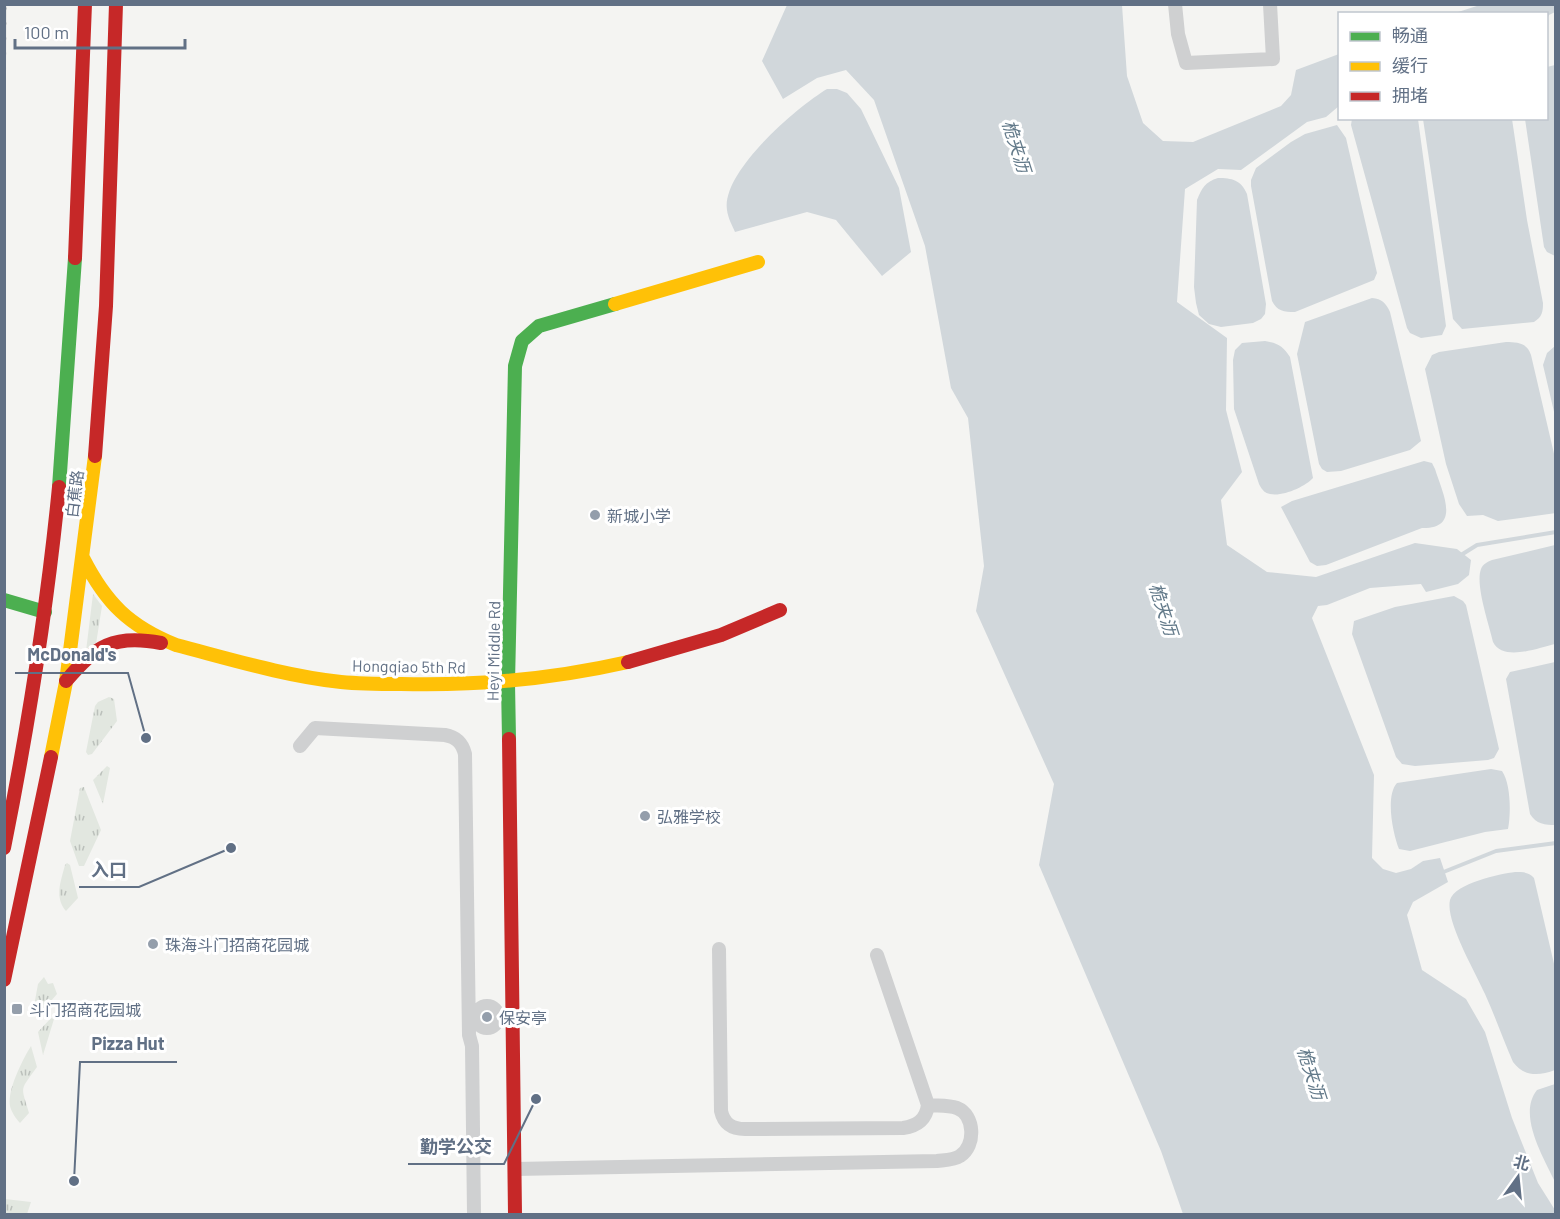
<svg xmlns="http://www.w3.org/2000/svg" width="1560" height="1219" viewBox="0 0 1560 1219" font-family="Barlow,'Noto Sans SC',sans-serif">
  <defs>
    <pattern id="industrial-furrows" width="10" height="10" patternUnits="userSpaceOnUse" patternTransform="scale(1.5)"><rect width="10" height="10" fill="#e4e5e4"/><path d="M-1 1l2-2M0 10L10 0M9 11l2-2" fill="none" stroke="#bcbebe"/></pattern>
    <pattern id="grass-tufts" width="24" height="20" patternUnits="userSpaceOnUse" patternTransform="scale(1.5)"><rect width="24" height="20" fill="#e2e7e0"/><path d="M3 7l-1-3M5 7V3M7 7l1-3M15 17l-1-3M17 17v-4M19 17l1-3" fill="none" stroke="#bbc0bb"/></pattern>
  </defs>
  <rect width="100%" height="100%" fill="#f4f4f2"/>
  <!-- industrial -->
  <path fill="url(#industrial-furrows)" d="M7,4L5,143V213L4,5Z"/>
  <!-- grass -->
  <path fill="url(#grass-tufts)" d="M93,594L102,606L96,644L86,651Z
    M109,697L114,699L117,721L92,754L88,755L86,752L95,706L98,702Z
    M107,766L110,768L103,804L93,780Z
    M84,787L101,830L84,866H79L70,841L80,788Z
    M67,863L70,865L78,898L66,911C54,897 61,881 65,865Z
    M44,977L48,984L53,983L57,994L39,1015L34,1006L38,984Z
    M51,1018L54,1019L43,1055L38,1032Z
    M31,1046L37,1067C19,1092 21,1085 29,1113L20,1123C16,1119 11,1111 10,1106C7,1090 23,1059 31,1046Z
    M5,1199L31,1202L27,1214H5Z"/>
  <!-- water -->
  <path fill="#d1d7db" d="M787,5H1122L1127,76L1143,123L1163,141L1193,142L1281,106L1291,95L1296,70L1339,54V106L1326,117L1307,122L1241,170L1218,169L1185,189L1177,302L1227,338L1226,410L1242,472L1221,500L1227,545L1267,572L1316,577L1415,543L1457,549L1471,560L1469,575L1458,584L1426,592L1421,584L1370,588L1327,605L1318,606L1312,618L1374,775L1372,858L1383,869L1396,873L1411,869L1423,861L1440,858L1448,882L1413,902L1407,915L1422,970L1466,999L1485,1032L1512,1118L1538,1183L1555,1210V1214H1183L1161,1151L1039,865L1054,784L976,611L984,566L968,418L951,388L925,246L874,100L846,70L817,78L783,99L762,61Z
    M1480,5H1555V12L1549,15L1547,19L1546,14L1455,13Z
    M1555,65H1556L1555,256L1547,252L1544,247L1525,119L1546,118L1547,67Z
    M827,89H837L847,93L861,109L899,188L911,252L882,276L836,220L807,212L735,232C732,225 728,218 727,210C721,172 797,107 827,89Z
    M1352,119H1418L1446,326L1442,335L1421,338L1410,333L1407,328L1351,125Z
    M1423,119H1512L1527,220L1543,303C1543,312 1542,317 1534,322L1462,329L1453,319Z
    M1337,125L1346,138L1377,273L1374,280L1295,312C1284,312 1277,311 1272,301L1251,186V180L1256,168L1291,142L1305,134Z
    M1218,178C1232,178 1241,180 1247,194L1266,304L1265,314L1261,319L1253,323L1221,327L1209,324L1199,315L1196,303L1194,287L1197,200C1202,188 1205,182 1218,178Z
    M1372,298C1382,299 1386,303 1390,312L1421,441L1410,450L1341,471L1327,472L1322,469L1319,464L1297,354L1305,322Z
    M1265,341C1278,343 1283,346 1290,357L1313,478C1305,487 1277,500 1265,492C1263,491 1260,486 1259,484L1234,409L1233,360L1235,350L1242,343Z
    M1506,342C1518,342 1527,343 1531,355L1555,458L1556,513L1498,521L1483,515L1467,516L1459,504L1446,464L1425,369L1432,355L1439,352Z
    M1555,346V416L1543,365L1547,353Z
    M1424,461L1432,463L1435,469C1442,492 1462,529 1422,528L1326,565L1317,566L1310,562L1281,507L1292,501Z
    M1555,545V644C1538,648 1503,662 1493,642C1489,624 1475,585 1481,569C1483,564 1487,562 1492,560Z
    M1454,596L1463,601L1466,605L1499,749L1494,758L1488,760L1415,766L1402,764L1396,757L1352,634L1354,621L1395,607Z
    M1555,662L1556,825C1545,825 1536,824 1530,814L1506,679L1510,672Z
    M1491,769L1502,771C1511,784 1511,814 1508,829L1485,832L1410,851L1399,849C1393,834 1385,796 1397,783Z
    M1515,872C1523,872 1529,872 1534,878L1555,968V1070C1539,1076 1524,1077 1513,1062C1503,1039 1495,1016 1485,994C1476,973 1445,921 1450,900C1455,883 1500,874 1515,872Z
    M1555,1084H1556L1555,1182C1544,1158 1517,1115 1537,1090Z"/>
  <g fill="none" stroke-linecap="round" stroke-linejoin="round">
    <!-- stream -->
    <path stroke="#d1d7db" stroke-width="4" d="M1461,555L1477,545L1556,532
      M1441,873L1496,851L1556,843"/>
    <!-- street -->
    <path stroke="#cfd0d1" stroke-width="14" d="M1175,4L1178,34L1186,63L1273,59L1270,4
      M300,746L315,728L445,735C456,737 462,742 465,754L469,1035L472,1046L474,1214
      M719,949L721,1111C724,1124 732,1129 745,1129L903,1128C917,1126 926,1120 928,1105L877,955
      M476 1017a11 11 0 1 1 22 0a11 11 0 1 1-22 0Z
      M515,1169L937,1161C945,1160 954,1160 960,1156C976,1146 975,1115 957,1108C948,1105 937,1106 928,1105"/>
    <!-- fast -->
    <path stroke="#4caf50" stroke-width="14" d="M59,487L75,258
      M4,600L45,612
      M509,739L508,683L515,366L522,341L539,326L615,304"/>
    <!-- slow -->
    <path stroke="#ffc107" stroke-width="14" d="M615,304L758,262
      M83,558C106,603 129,626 176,645
      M176,645C230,659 285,676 341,682C361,684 381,684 401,684C478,686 553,679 628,662
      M51,757L66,682L95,456"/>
    <!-- jam -->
    <path stroke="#c62828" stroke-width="14" d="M75,258L85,4
      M95,456L106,306L116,4
      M628,662L721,635L780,610
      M66,681C96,646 113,634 161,643
      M509,739L515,1214
      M4,848C28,728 47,609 59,487
      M4,980L51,757"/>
  </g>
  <!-- markers -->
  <g fill="#949eab" stroke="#fff" stroke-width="2">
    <circle cx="595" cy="515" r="6"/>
    <circle cx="645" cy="816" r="6"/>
    <circle cx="153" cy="944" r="6"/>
    <rect x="11" y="1003" width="12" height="12" rx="3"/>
    <circle cx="487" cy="1017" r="6"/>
  </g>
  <g text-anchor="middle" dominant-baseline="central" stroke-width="6" stroke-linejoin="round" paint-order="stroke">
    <!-- street labels -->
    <g font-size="16" fill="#617085" stroke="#fff">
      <text transform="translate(74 494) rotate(-83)">白蕉路</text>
      <text transform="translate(493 651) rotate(-89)">Heyi Middle Rd</text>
      <text transform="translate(409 666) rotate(1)">Hongqiao 5th Rd</text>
    </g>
    <!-- poi labels -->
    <g font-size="16" fill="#617085" stroke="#fff" text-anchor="start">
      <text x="607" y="515">新城小学</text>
      <text x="657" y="816">弘雅学校</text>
      <text x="165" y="944">珠海斗门招商花园城</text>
      <text x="29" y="1009">斗门招商花园城</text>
      <text x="499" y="1017">保安亭</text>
    </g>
    <!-- water labels -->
    <g font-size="18" font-style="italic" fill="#627989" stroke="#fff">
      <text transform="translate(1017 146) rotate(72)">桅夹沥</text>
      <text transform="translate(1164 609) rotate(72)">桅夹沥</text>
      <text transform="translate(1312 1073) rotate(72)">桅夹沥</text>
    </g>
  </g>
  <!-- callouts -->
  <path fill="none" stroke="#617085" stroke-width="2" d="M146 738L128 673H15M231 848L139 887H79M74 1181L80 1062H177M536 1099L504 1164H408"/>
  <g fill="#617085" stroke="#fff" stroke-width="2">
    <circle cx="146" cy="738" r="6"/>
    <circle cx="231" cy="848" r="6"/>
    <circle cx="74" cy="1181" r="6"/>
    <circle cx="536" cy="1099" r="6"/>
  </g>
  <g font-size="18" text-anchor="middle" font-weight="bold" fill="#617085" stroke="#fff" stroke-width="6" stroke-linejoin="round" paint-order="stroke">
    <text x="72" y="661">McDonald's</text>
    <text x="109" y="876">入口</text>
    <text x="128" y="1050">Pizza Hut</text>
    <text x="456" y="1153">勤学公交</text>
  </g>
  <!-- border -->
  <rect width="1560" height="1219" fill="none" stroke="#617085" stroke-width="12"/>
  <!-- legend -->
  <rect x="1338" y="12" width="210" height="108" fill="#ffffff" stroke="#c0c6ce" stroke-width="1.5"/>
  <rect x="1350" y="32" width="30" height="9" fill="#4caf50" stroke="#c0c6ce" stroke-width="1.5"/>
  <text x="1392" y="42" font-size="18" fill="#617085">畅通</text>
  <rect x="1350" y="62" width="30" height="9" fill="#ffc107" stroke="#c0c6ce" stroke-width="1.5"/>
  <text x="1392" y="72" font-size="18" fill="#617085">缓行</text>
  <rect x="1350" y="92" width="30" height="9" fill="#c62828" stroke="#c0c6ce" stroke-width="1.5"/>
  <text x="1392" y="102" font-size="18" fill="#617085">拥堵</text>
  <!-- north arrow -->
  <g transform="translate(1518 1177) rotate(15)" stroke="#ffffff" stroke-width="4.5" paint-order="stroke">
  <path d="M0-4.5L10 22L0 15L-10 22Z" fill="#617085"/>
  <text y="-9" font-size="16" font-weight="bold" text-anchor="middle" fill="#617085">北</text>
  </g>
  <!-- scale -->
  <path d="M15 39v9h170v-9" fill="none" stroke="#617085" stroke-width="3"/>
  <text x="24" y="39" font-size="18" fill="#617085" stroke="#ffffff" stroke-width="4.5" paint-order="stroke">100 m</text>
</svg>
